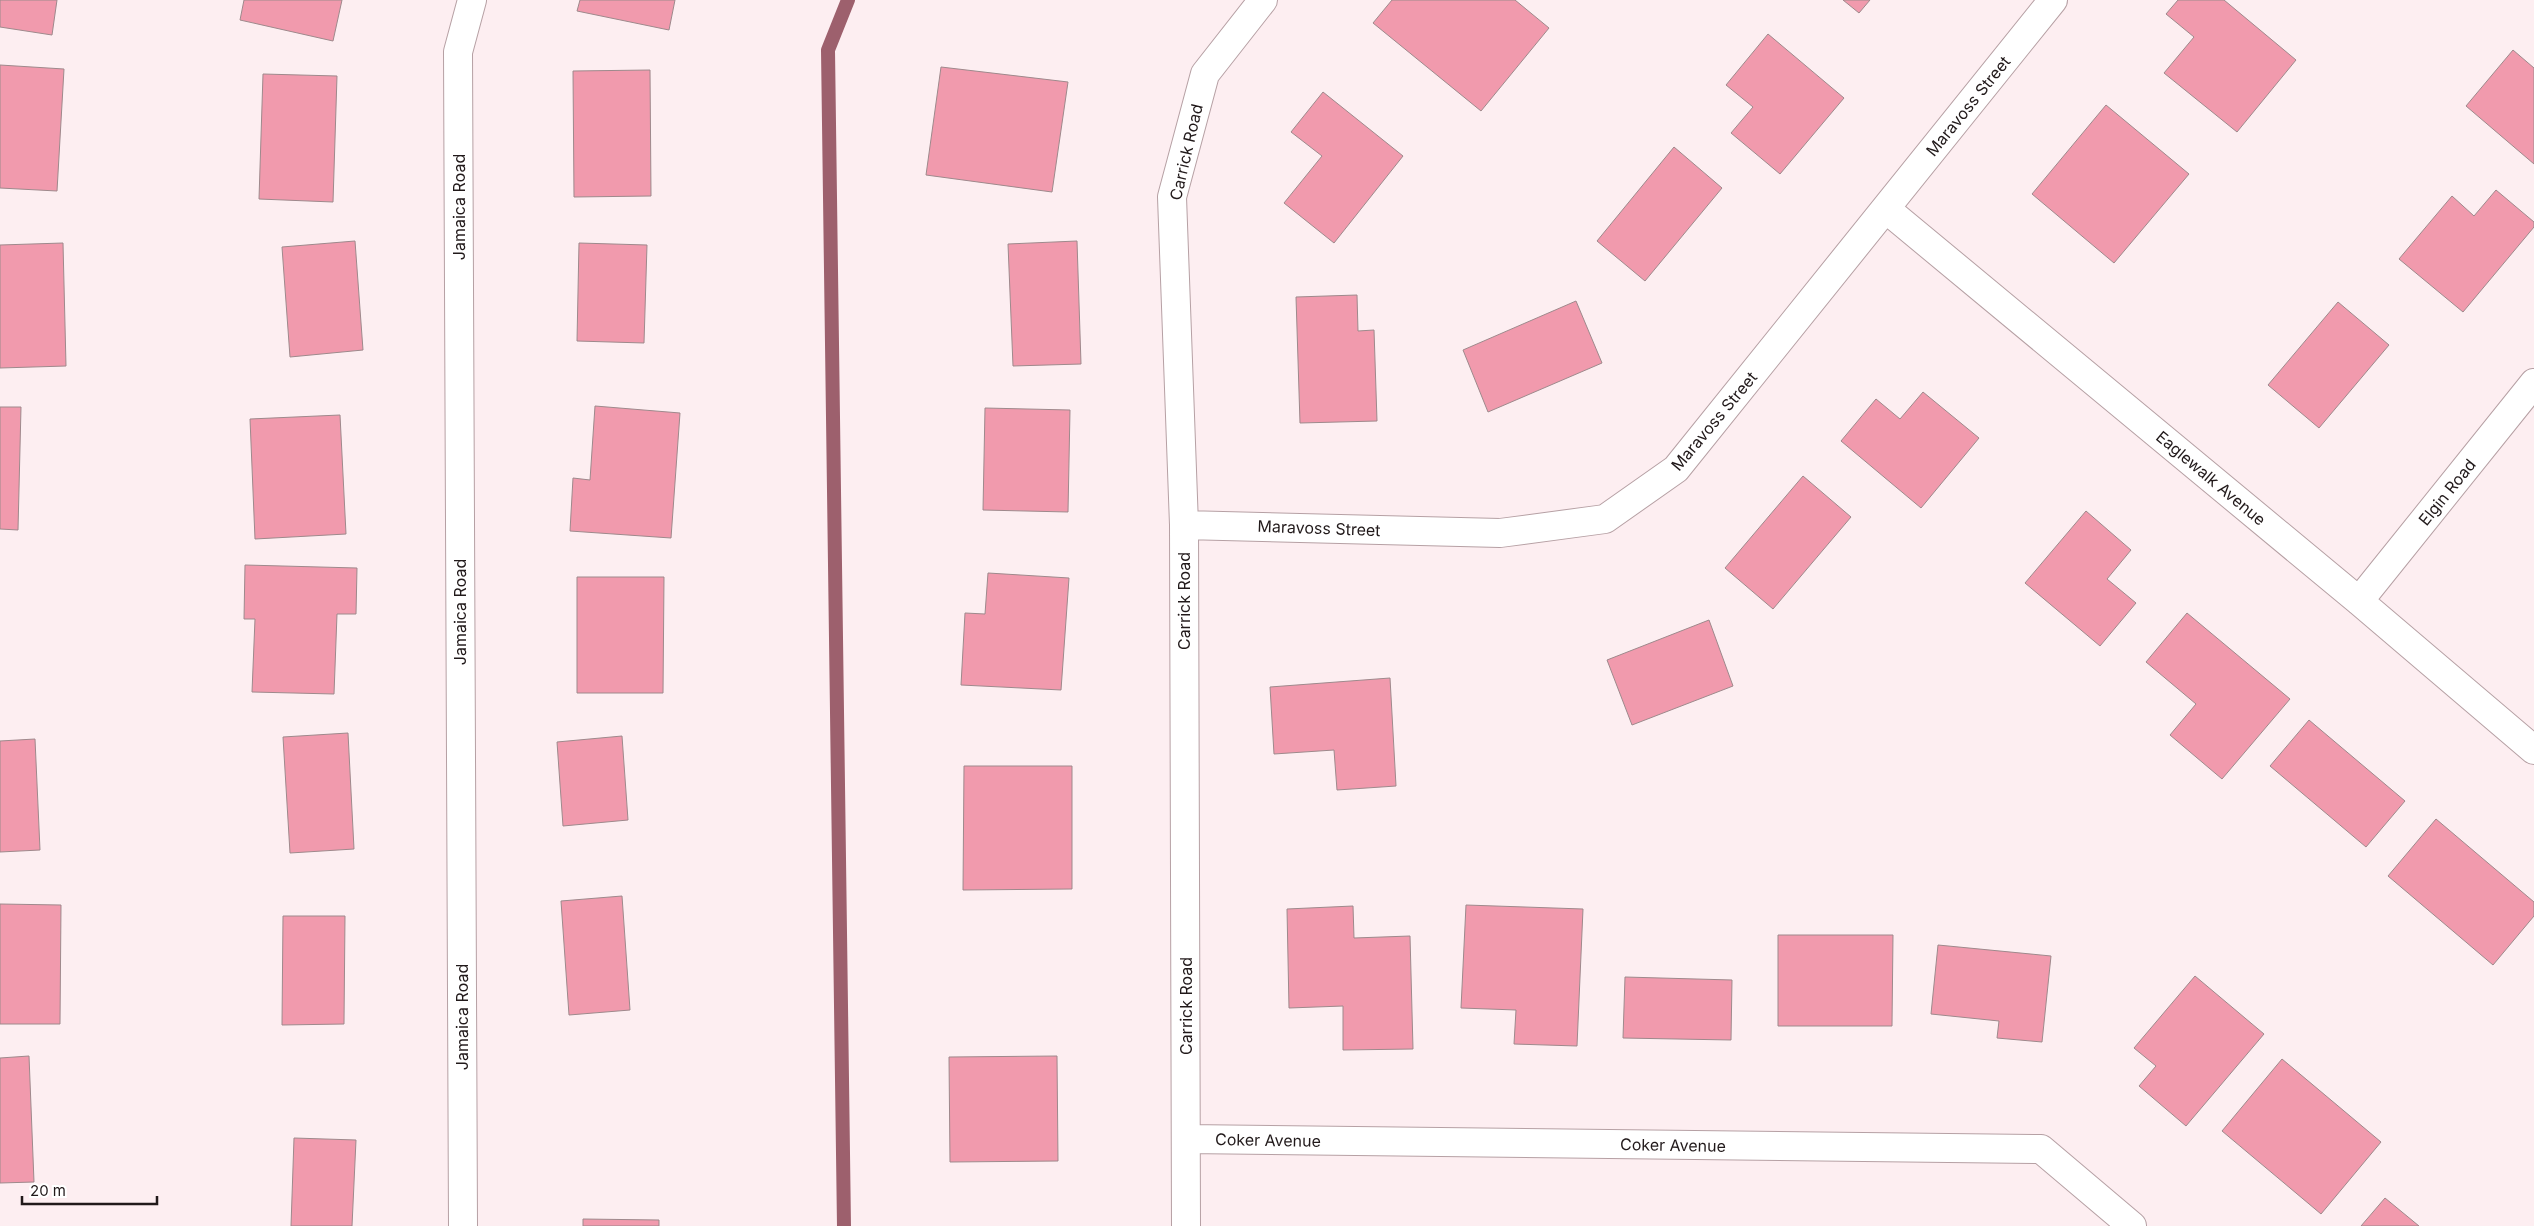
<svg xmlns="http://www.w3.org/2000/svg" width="2534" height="1226" viewBox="0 0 2534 1226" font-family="Inter,sans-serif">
  <rect width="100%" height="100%" fill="#fdeef1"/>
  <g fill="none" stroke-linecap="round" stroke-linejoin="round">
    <!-- stream -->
    <path stroke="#9d606d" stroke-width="14" d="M844,1226L828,50L848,0"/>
  </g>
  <!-- building -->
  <path fill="#f19aad" stroke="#9e898c" d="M0,0H57L52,35L0,27Z
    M244,0H342L333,41L240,20Z
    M580,0H675L669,30L577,11Z
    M1392,0H1515L1549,28L1481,111L1373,23Z
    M1843,0H1870L1859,13Z
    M2178,0H2224L2296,60L2237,132L2164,73L2194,37L2166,14Z
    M1768,34L1844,98L1780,174L1731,133L1753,107L1726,85Z
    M2513,50L2534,68V164L2466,106Z
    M0,65L64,69L57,191L0,188Z
    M941,67L1068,82L1052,192L926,175Z
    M650,70L651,196L574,197L573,71Z
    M263,74L337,76L333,202L259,199Z
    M1323,92L1403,156L1334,243L1284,203L1322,156L1291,132Z
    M2106,105L2189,174L2114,263L2032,194Z
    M1674,147L1722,188L1645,281L1597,241Z
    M2496,190L2534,222V227L2463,312L2399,259L2452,196L2474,216Z
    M355,241L363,350L290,357L282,247Z
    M1077,241L1081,364L1013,366L1008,244Z
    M63,243L66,366L0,368V245Z
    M579,243L647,245L644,343L577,341Z
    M1357,295L1358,331L1374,330L1377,421L1300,423L1296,297Z
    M1576,301L1602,363L1488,412L1463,350Z
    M2338,302L2389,345L2319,428L2268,385Z
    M1923,392L1979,438L1921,508L1841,441L1876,399L1900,419Z
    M595,406L680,413L671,538L570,531L573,478L590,480Z
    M0,407H21L18,530L0,529Z
    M985,408L1070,410L1068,512L983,510Z
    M340,415L346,534L255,539L250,419Z
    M1803,476L1851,517L1773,609L1725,568Z
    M2086,511L2131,550L2107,579L2136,603L2100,646L2025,583Z
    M245,565L357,568L356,614H337L334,694L252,692L255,619H244Z
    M988,573L1069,578L1061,690L961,685L965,613L985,614Z
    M577,577H664L663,693H577Z
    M2187,613L2290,699L2222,779L2170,735L2196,704L2146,662Z
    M1709,620L1733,686L1632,725L1607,660Z
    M1390,678L1396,786L1337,790L1334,750L1274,754L1270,687Z
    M2309,720L2405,801L2366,847L2270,766Z
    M348,733L354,849L290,853L283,737Z
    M622,736L628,820L563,826L557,742Z
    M35,739L40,850L0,852V741Z
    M964,766H1072V889L963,890Z
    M2436,819L2534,902V916L2493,965L2388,876Z
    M622,896L630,1010L569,1015L561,901Z
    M0,904L61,905L60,1024H0Z
    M1466,905L1583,909L1577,1046L1514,1044L1516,1010L1461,1008Z
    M1353,906L1354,938L1410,936L1413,1049L1343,1050V1006L1289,1008L1287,909Z
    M283,916H345L344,1024L282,1025Z
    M1778,935H1893L1892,1026H1778Z
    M1938,945L2051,956L2042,1042L1997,1038L1999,1021L1931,1014Z
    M2195,976L2264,1034L2186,1126L2139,1086L2156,1066L2134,1048Z
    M1625,977L1732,980L1731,1040L1623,1038Z
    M29,1056L34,1182L0,1183V1058Z
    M1057,1056L1058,1161L950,1162L949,1057Z
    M2282,1059L2381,1142L2321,1214L2222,1131Z
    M294,1138L356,1140L352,1226H291Z
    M2385,1198L2419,1226H2361Z
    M583,1219L659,1220V1226H583Z"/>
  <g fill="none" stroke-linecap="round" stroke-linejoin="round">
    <defs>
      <path id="minor" d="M1886,209L2359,601L2534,750
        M1184,525L1500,533L1605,519L1676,469L2053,0
        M2359,601L2534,383
        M1186,1139L2041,1149L2132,1226
        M463,1226L458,52L472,0
        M1186,1226L1184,525L1172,197L1205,74L1263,0"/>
    </defs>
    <!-- minor casing -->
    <use href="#minor" stroke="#b6a0a4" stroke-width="30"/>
    <!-- minor -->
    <use href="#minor" stroke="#fff" stroke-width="28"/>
  </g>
  <g text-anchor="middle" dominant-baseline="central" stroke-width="4" stroke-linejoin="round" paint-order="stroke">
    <!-- street labels -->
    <g font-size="16" fill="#21191a" stroke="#fff">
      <text transform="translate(1968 106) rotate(-51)">Maravoss Street</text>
      <text transform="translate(1186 152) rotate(-77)">Carrick Road</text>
      <text transform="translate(459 207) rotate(-90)">Jamaica Road</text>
      <text transform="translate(1714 421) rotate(-50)">Maravoss Street</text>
      <text transform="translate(2211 478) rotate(40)">Eaglewalk Avenue</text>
      <text transform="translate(2447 492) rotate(-51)">Elgin Road</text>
      <text transform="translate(1319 528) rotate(2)">Maravoss Street</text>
      <text transform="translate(1184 601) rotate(-90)">Carrick Road</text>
      <text transform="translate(460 612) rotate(-90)">Jamaica Road</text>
      <text transform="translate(1186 1006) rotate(-90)">Carrick Road</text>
      <text transform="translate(462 1017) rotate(-90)">Jamaica Road</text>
      <text transform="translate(1268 1140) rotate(1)">Coker Avenue</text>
      <text transform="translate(1673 1145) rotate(1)">Coker Avenue</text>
    </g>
  </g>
  <!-- scale -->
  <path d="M22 1196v8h135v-8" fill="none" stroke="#21191a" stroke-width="2.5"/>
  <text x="30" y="1196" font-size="15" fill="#21191a" stroke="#ffffff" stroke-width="4" paint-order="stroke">20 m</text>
</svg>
